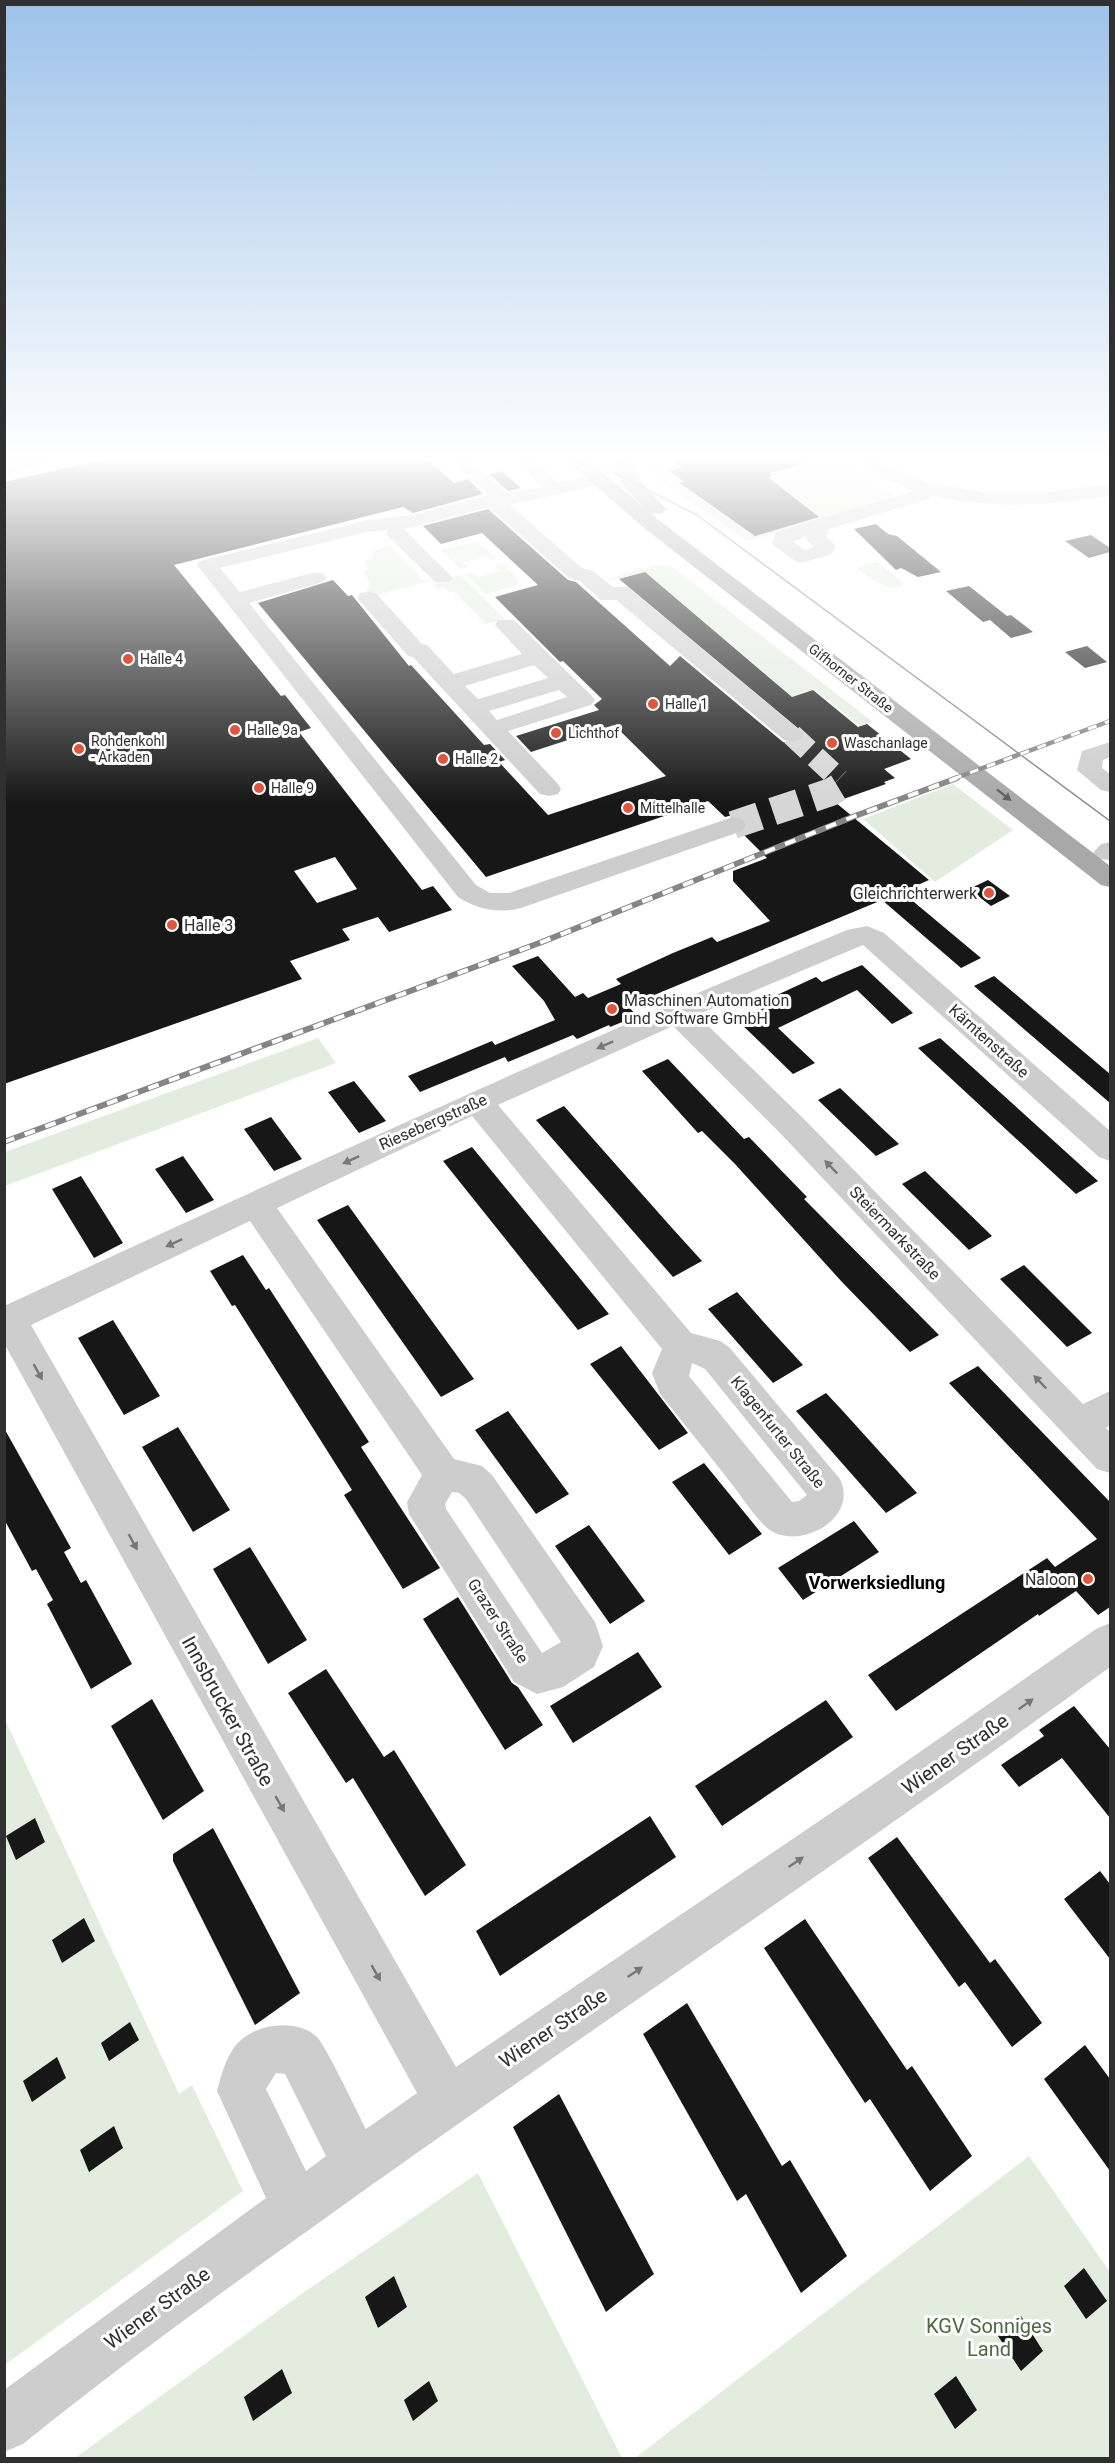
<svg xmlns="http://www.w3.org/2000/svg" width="1115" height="2463" viewBox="0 0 1115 2463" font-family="Roboto,sans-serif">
  <rect width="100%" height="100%" fill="#fff"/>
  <!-- green -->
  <path fill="#e3eddf" d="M587,458H599L602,468L623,478L643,505L659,520L978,766L604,479L602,468L593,462L589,466L584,461Z
    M647,458H839L899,498L747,541L660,482Z
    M477,542L497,558L490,560L485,556L463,562L468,567L460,569L441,550Z
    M389,545L423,580L435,579L371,597L365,589L371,588L364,571L368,570L365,562L368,558L374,557L372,552Z
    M877,562L901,581L902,586C887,593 867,576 856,568Z
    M503,564L519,580L518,585L486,594L466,574L473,573L479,577L500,571L495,566Z
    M660,564L666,567L671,566L872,721L860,726L814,689L792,696L645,572L610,581L608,579Z
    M458,575L462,576L505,619L486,624L453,591L449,592L444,587L437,589L433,584Z
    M953,784L1013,830L935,882L863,819Z
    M318,1038L336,1063L5,1186V1152Z
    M4,1717L179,2094L192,2085L243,2191L5,2365Z
    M1029,2156L1110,2272V2458H635Z
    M478,2173L622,2458H75L300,2295Z"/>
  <!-- building -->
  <path fill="#171717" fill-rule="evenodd" d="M109,458H426L454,483L468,479L483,494L413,513L403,507L174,565L281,696L285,695L311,728L299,732L422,890L433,886L452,910L389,932L378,917L342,929L350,940L290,961L302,979L4,1084V482ZM335,857L357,889L317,903L294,871Z
    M670,458H801V465L769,473L773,476L768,477L819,517L755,536L680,483L684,482L670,471L682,468Z
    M502,471L521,488L508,491L489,474Z
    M488,509L568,580L576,582L670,666L680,656L783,742L791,744L801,742L806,735L619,579L645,572L792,697L813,690L858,727L867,724L911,759L884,769L895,778L884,782L886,784L835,802L929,880L902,892L981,958L961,968L882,900L628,1006L637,1016L610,1027L609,1025L577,1039L573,1035L508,1062L505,1057L420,1092L408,1076L492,1041L495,1045L555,1020L544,1001L512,966L538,956L575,997L583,993L588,998L621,984L616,979L673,953L712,937L717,942L770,921L733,881V871L767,858L742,833L748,826L744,818L733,815L725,817L708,801L486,877L258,603L333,580L348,596L352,595L409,666L411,665L484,745L490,744L505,760L499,762L548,815L666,776L614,725L531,752L516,736L599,710L594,705L602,699L563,661L560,662L495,597L538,585L482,533L441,544L423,526Z
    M876,524L888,534L897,536L941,572L918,577L901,568L896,570L854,529Z
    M1091,535L1110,548V552L1089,558L1065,541Z
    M969,586L1007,616L1011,615L1033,632L1011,638L990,620L983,622L946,591Z
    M1087,646L1107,662L1085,668L1065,652Z
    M988,880L1010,896L991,906L969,889Z
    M862,965L913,1013L892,1024L857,990L778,1028L815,1063L793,1074L737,1020L781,1000L777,995L816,977L822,982Z
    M994,976L1110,1074V1103L974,986Z
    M940,1038L1098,1181L1076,1194L918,1048Z
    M668,1059L744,1139L749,1137L807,1197L804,1199L939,1335L910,1352L842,1282L735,1164L702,1131L698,1133L642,1071Z
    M354,1081L386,1121L359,1133L328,1092Z
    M840,1088L886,1132L899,1144L876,1156L818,1100Z
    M564,1106L672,1228L702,1261L673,1277L536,1120Z
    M271,1117L302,1159L274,1171L244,1129Z
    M472,1147L551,1243L609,1314L578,1330L443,1161Z
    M183,1156L214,1200L186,1213L155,1169Z
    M925,1171L958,1203L992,1236L969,1250L902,1184Z
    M81,1176L123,1243L94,1258L52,1189Z
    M348,1205L371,1237L474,1379L441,1397L317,1220Z
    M243,1255L266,1290L269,1288L369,1442L361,1447L440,1568L403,1589L344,1495L352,1490L235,1305L232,1306L210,1271Z
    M1024,1265L1092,1333L1067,1347L1000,1279Z
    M737,1292L769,1328L803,1365L773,1383L708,1309Z
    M113,1320L160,1396L124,1415L78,1338Z
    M621,1346L688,1433L659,1450L590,1364Z
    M978,1366L1110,1502V1607L1098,1615L1076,1591L1039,1616L1038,1614L896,1711L868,1675L1047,1558L1055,1567L1097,1539L949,1383Z
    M826,1393L841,1409L917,1493L886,1513L796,1411Z
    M508,1411L569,1494L536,1514L475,1430Z
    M178,1427L230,1510L193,1532L142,1447Z
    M4,1428L71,1548L64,1552L81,1583L86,1580L132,1664L91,1689L47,1604L53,1600L36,1569L32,1571L4,1519Z
    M704,1463L762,1534L729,1555L672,1482Z
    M854,1521L879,1552L803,1600L778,1568Z
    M589,1525L645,1601L610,1624L555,1546Z
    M250,1547L307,1640L268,1664L213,1569Z
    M458,1597L512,1683L518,1687L543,1725L505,1750L423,1619Z
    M638,1652L662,1687L573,1743L550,1706Z
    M326,1669L384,1757L394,1750L466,1865L425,1896L353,1778L346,1783L288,1693Z
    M152,1699L204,1791L163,1820L111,1726Z
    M826,1700L853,1737L722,1826L695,1786Z
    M1074,1706L1110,1749V1818L1062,1758L1019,1787L1001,1765L1044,1736L1039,1730Z
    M650,1816L676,1857L500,1976L476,1931Z
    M35,1818L45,1842L16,1860L6,1836Z
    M213,1828L300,1993L255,2025L173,1861V1854Z
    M897,1837L990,1963L995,1959L1042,2023L1012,2047L965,1982L959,1987L868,1858Z
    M1100,1871L1110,1884V1959L1064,1899Z
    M84,1918L95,1941L62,1963L52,1940Z
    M805,1919L907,2070L912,2066L972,2156L930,2191L870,2099L865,2103L764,1948Z
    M687,2003L782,2166L790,2160L847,2256L801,2293L746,2194L737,2201L643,2034Z
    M130,2022L139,2040L109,2061L101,2043Z
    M1085,2045L1110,2079V2171L1044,2079Z
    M57,2057L66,2078L32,2102L23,2081Z
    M559,2094L654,2274L606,2312L513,2127Z
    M114,2126L123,2148L89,2172L80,2150Z
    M1084,2268L1107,2301L1086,2319L1064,2286Z
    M394,2276L407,2307L378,2328L365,2297Z
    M1021,2316L1043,2351L1021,2371L998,2336Z
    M282,2369L292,2393L253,2421L244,2397Z
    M956,2376L977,2410L955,2429L934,2394Z
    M429,2381L438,2401L413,2421L404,2400Z"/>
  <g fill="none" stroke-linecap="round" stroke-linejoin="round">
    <!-- minor-tunnel-far1 -->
    <path stroke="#d6d6d6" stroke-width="22" stroke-dasharray="22 10" stroke-linecap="butt" d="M792,735L839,779"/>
    <!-- minor-tunnel -->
    <path stroke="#d6d6d6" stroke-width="28" stroke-dasharray="28 14" stroke-linecap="butt" d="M733,825L831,792L841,786L839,778"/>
    <!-- minor -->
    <path fill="#cdcdcd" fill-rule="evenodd" d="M23,458H58L56,462L4,474V462Z
      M448,458H468L507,493L541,487L516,458H535L558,483L596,474L603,476L606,480L603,484L510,505L582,568L593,571L613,587H628L800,730L804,735L800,740L792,742L784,740L616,600H601L580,581L569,578L489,507L404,529L453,578L449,582H435L389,537L386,533L388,530L368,532L220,568L240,592L316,572L323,574L327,578L323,582L249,603L476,885L490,893H509L733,817L742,819L746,825L742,831L521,908C497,914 477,909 458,897L197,565L200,561L368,520L413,515L488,495Z
      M856,458H878L898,470L927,482L983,492H1048L1110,484V496C1051,505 991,510 932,495L928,499L829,529L826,536L836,546L832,554L802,563L795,561L772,544L776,532L914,491L885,479ZM806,536L808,542L814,547L805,550L793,542Z
      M368,592L376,593L422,644L427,645L454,674L522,654L495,625L498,620H514L591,695L595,700L591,705L508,731L558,784L561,789L558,794L549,796L540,794L413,657L408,656L357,598L360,593ZM534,665L548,678L478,699L465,686ZM559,690L567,697L497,720L489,711Z
      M1110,742V757L1103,760L1102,768L1110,774V792L1101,790L1077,770L1082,751Z
      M1110,842V860L1097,859L1093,853L1101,844Z
      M867,926L884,933L1110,1131V1161L1099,1157L863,945L697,1015L803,1118L1083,1404L1110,1391V1425L1106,1428L1110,1432V1473L1097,1469L781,1134L673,1026L498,1105L691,1333L720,1341L729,1347L840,1479C860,1521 794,1553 766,1527C754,1516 744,1500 734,1487C710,1456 685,1425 660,1394L652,1373L662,1349L472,1116L277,1208L454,1459L482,1466L492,1475L595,1622L603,1646L594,1667L563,1687L537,1694L514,1682L409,1514L407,1502L422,1475L250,1221L31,1325L456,2067L881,1779L1096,1629L1110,1623V1667C848,1859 577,2037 313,2227C215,2297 117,2368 23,2444L4,2452V2390L266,2198L217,2091C221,2076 226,2057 236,2045C253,2024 295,2018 316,2036C325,2043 358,2114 366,2129L417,2093L4,1343V1306C284,1177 563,1048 847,930ZM692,1363L705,1369L807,1495L799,1501L792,1502L689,1376ZM452,1492L459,1493L466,1499L561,1642L542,1653L446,1509L445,1504ZM276,2073L285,2074L326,2156L306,2171L266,2089Z"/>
    <!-- major -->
    <path fill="#a8a8a8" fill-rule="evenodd" d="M563,458H584L645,508L625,487L608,458H627L640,480L666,509L663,513L651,514L1110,866V887L1101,885L643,527Z"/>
    <!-- tram -->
    <path stroke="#858585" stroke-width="1.5" d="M591,458L616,474L697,515L1110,821"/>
    <defs>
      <path id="rail-far1" d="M953,779L1110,721"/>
      <path id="rail" d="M4,1142L542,942L855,816L957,778"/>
    </defs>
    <!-- rail-far1 casing -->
    <use href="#rail-far1" stroke="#858585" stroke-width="4.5"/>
    <!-- rail casing -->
    <use href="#rail" stroke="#858585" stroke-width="6"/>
    <!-- rail-far1 -->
    <use href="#rail-far1" stroke="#fff" stroke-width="3" stroke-dasharray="9" stroke-linecap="butt"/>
    <!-- rail -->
    <use href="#rail" stroke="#fff" stroke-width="4" stroke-dasharray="11" stroke-linecap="butt"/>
  </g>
  <!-- one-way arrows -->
  <defs><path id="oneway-solid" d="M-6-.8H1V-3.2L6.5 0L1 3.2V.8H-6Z" transform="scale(1.5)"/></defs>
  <use fill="#606060" href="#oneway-solid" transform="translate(1004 795) rotate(38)"/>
  <g fill="#777">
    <use href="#oneway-solid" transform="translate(605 1045) rotate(156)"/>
    <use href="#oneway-solid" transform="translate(351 1160) rotate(155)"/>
    <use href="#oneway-solid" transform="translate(831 1167) rotate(-134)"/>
    <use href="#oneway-solid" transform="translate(174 1243) rotate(155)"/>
    <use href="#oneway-solid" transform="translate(38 1372) rotate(61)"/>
    <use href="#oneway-solid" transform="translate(1040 1382) rotate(-134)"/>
    <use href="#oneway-solid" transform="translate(133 1542) rotate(61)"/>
    <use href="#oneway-solid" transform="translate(1026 1704) rotate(-36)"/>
    <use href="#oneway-solid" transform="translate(280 1804) rotate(60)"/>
    <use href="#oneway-solid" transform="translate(796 1862) rotate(-34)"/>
    <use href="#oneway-solid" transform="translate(635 1972) rotate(-34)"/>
    <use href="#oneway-solid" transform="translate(376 1973) rotate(60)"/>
  </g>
  <!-- sky -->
  <linearGradient id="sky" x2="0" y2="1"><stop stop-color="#9dc2e9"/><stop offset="0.57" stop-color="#fff"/><stop offset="1" stop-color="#fff" stop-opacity="0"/></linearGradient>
  <rect width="1115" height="803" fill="url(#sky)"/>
  <!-- markers -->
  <g fill="#dd563d" stroke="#fff" stroke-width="2">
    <circle cx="128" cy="659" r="6"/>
    <circle cx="653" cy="704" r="6"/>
    <circle cx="235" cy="730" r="6"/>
    <circle cx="556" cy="733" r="6"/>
    <circle cx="832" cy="743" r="6"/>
    <circle cx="79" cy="749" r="6"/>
    <circle cx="443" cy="759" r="6"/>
    <circle cx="259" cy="788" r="6"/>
    <circle cx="628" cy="808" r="6"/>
    <circle cx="989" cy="893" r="6"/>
    <circle cx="172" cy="925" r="6"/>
    <circle cx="612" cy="1009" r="6"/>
    <circle cx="1088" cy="1579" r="6"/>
  </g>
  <g text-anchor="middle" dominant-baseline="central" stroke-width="6" stroke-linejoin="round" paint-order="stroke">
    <!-- far-poi labels -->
    <g font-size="14" fill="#303030" stroke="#fff" text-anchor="start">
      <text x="140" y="659">Halle 4</text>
      <text x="665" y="704">Halle 1</text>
      <text x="247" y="730">Halle 9a</text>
      <text x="568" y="733">Lichthof</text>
      <text x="91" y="741">Rohdenkohl<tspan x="91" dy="16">- Arkaden</tspan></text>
      <text x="844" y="743">Waschanlage</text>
      <text x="455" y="759">Halle 2</text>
      <text x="271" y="788">Halle 9</text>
      <text x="640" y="808">Mittelhalle</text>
    </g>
    <!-- far-street labels -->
    <g font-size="14" fill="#303030" stroke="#fff">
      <text transform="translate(851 678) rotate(38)">Gifhorner Straße</text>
    </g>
    <!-- poi labels -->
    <g font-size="16" fill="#303030" stroke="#fff" text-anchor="end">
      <text x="977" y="893">Gleichrichterwerk</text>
      <text x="184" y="925" text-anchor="start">Halle 3</text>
      <text x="624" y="1000" text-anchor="start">Maschinen Automation<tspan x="624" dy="18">und Software GmbH</tspan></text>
      <text x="1076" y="1579">Naloon</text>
    </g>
    <!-- street labels -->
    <g font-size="16" fill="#303030" stroke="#fff">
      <text transform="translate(989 1041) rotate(42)">Kärntenstraße</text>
      <text transform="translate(433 1122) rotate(-24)">Riesebergstraße</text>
      <text transform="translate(895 1233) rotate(46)">Steiermarkstraße</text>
      <text transform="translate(778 1432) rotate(51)">Klagenfurter Straße</text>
      <text transform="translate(498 1621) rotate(57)">Grazer Straße</text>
    </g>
    <!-- neighbourhood labels -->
    <g font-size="18" font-weight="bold" fill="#000" stroke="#fff">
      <text x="877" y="1582">Vorwerksiedlung</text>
    </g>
    <!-- near-street labels -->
    <g font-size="20" fill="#303030" stroke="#fff">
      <text transform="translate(228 1711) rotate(61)">Innsbrucker Straße</text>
      <text transform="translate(955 1754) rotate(-35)">Wiener Straße</text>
      <text transform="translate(553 2028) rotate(-34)">Wiener Straße</text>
      <text transform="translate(157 2308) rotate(-36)">Wiener Straße</text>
    </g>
    <!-- near-park labels -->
    <g font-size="20" fill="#4a6b3f" stroke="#fff">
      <text x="989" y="2326">KGV Sonniges<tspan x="989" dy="23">Land</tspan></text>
    </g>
  </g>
  <!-- border -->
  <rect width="1115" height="2463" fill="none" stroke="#303030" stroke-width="12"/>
</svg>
